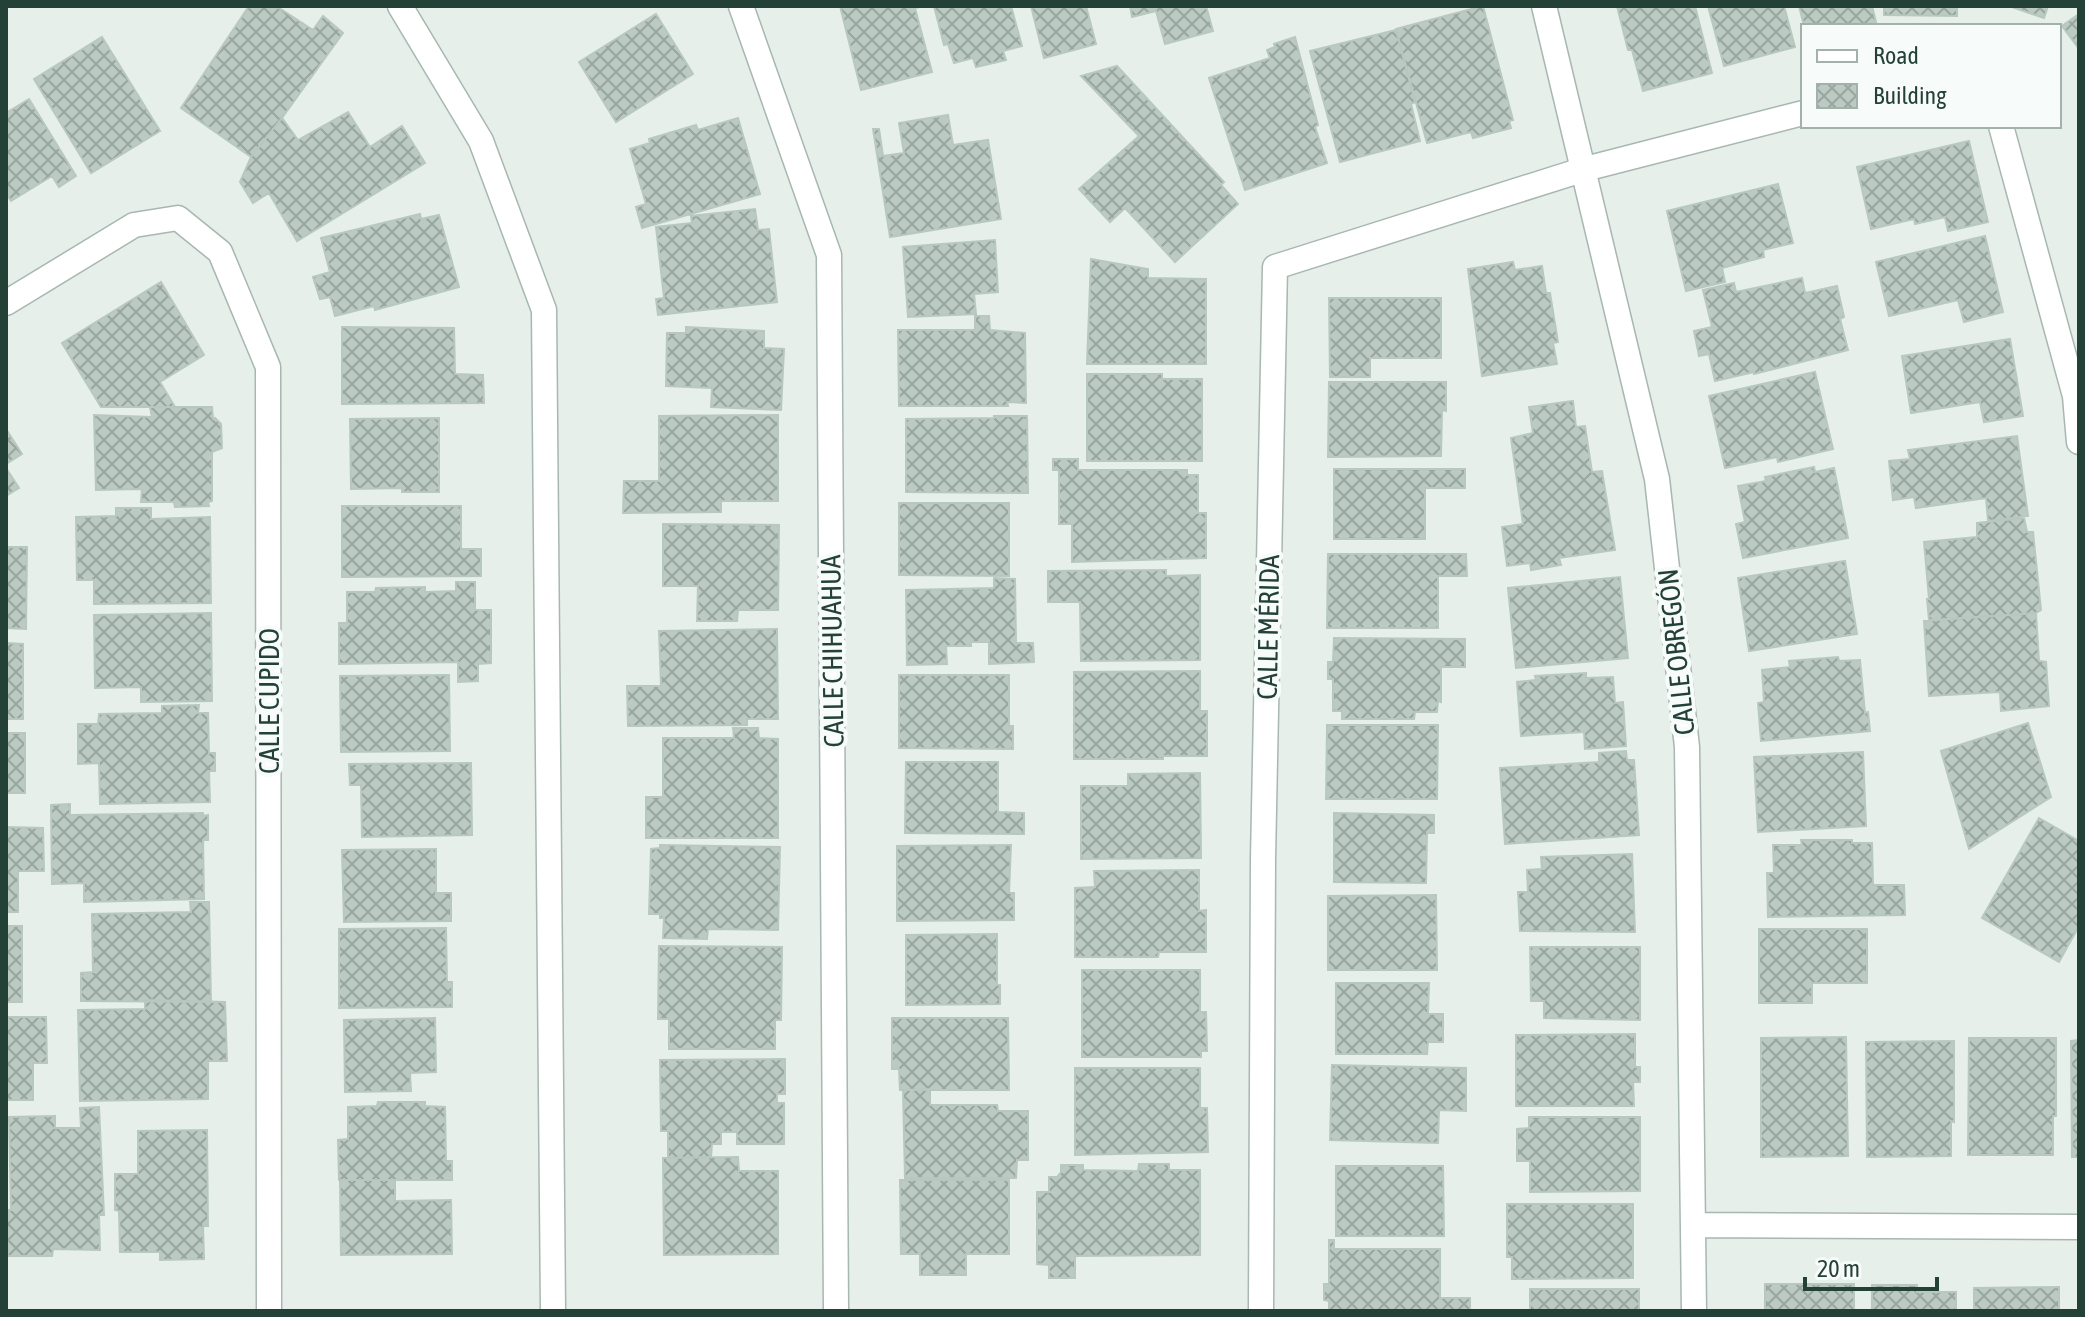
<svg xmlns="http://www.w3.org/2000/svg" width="2085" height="1317" viewBox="0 0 2085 1317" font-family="'Asap Condensed',sans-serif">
  <defs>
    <pattern id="building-cross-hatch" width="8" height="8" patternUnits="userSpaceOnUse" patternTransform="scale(2)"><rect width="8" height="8" fill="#bbcac3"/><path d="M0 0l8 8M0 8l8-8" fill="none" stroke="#98a69f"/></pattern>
  </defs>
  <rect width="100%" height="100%" fill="#e6efea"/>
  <!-- building -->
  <path fill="url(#building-cross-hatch)" stroke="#b8c8c1" stroke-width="2" d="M249,6H276L313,30L323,16L343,33L282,118L251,157L181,108Z
    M840,6H924L915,8L932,72L861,90Z
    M934,6H1011L1022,46L1003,51L1006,60L976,67L973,58L954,63L948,44L944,45Z
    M1031,6H1086L1096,44L1044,58Z
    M1130,6H1206L1213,31L1165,44L1156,11L1132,17Z
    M1483,6L1513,120L1509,121L1511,128L1473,138L1471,132L1427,143L1396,29Z
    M1617,6H1695L1712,73L1643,91L1632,50H1628Z
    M1708,6H1784L1795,47L1724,66Z
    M1799,6H1872L1877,26H1804Z
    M1884,6H1957V16L1884,15Z
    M2009,6H2048L2044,18Z
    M656,14L693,74L616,122L579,62Z
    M2079,14V49L2062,26Z
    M1396,30L1415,102L1411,104L1420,141L1340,162L1310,51Z
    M102,37L160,131L91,173L34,79Z
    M1295,37L1318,125L1315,127L1327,163L1245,190L1209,78L1270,58L1267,50L1275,47L1274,44Z
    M1117,66L1224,182L1221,185L1238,204L1175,262L1125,208L1110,222L1079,189L1139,136L1081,76Z
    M29,99L76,176L59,187L52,176L11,201L6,193V113Z
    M348,112L370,147L402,126L425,163L297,241L269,193L253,203L240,182L251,157L282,118L298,140Z
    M948,115L953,145L988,140L1001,219L890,237L873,129H879L883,156L904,153L899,123Z
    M738,118L760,194L642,228L636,207L646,204L630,149L650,143L649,139L696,125L698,130Z
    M1969,141L1988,222L1948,231L1945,217L1915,224L1914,219L1871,229L1857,167Z
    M1778,184L1793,243L1763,250L1764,257L1722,268L1725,282L1686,291L1667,211Z
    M755,209L758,230L769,229L777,302L658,315L656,299L664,298L656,227L692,223L691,216Z
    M420,214L421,219L439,215L459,287L375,310L374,306L335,316L330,297L320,299L313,277L330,272L321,238Z
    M1985,236L2003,312L1964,322L1958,300L1889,316L1876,262Z
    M995,240L998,292L974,294L976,314L908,317L903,247Z
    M1091,259L1148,269V278L1206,279V364H1087Z
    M1513,262L1515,270L1542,266L1546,293H1550L1558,342L1553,343L1557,364L1482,376L1468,269Z
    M1802,278L1805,293L1837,286L1844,317L1840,319L1848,350L1754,374V372L1715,381L1709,354L1699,356L1694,331L1712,327L1703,290L1734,283L1736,292Z
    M161,282L204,355L160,382L175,407H101L62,343Z
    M1329,298H1441V358H1370V377H1330Z
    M975,316H989L990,330L1025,333L1026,403L1007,402L1008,406H899L898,330H975Z
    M342,327L454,328L455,374L483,375L484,403L342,404Z
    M686,327L764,331V348L784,349L781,410L711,407L712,388L666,386L667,333H686Z
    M2010,339L2023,416L1984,422L1980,402L1911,413L1902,356Z
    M1815,372L1833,449L1778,462L1777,457L1725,468L1709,396Z
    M1087,374H1162V379H1202V461H1087Z
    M1329,382H1446V411L1442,410L1441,456L1328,457Z
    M1573,401L1576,427L1585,426L1592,472L1602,471L1615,550L1559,558L1561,565L1531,570L1530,563L1507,566L1502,527L1523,524L1511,438L1533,433L1529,407Z
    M150,407H212L213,419L215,418L221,424L222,448L212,452V501L208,502L209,506L175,507L174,502H141L142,489L96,490L94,415L152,417Z
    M778,415V501H721V512L623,513L624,481H659V416Z
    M994,416H1027L1028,493L906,492V419L994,418Z
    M439,418V492H402V488L351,489L350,419Z
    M6,429L22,454L6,464Z
    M2017,436L2028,516L1988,521L1986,498L1916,508L1914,497L1893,500L1889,461L1910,459L1908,450Z
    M1053,459H1078V470H1187V475H1198V513H1206V558L1072,562V524H1059V470H1053Z
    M1814,467L1815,472L1834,468L1848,538L1743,558L1736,524L1745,522L1738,486L1766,481L1765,477Z
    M6,468L19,488L6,496Z
    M1334,469H1465V488H1425V539H1334Z
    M899,503H1009V576L899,575Z
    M342,506H461V549H481V576L342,577Z
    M116,508H151V519L210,517L211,603L94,604V580H77L76,517L116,516Z
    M2024,518L2027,532H2033L2041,610L2036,613L1929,620L1927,599H1929L1924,542L1977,537V523Z
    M663,524L779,525L778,610H738L737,621H697L698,586H663Z
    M6,547H27L26,629L6,628Z
    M1328,554H1466L1467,576H1438V628H1327Z
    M1845,561L1857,634L1749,651L1738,578Z
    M1166,570V576L1200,575V660L1081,661L1080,602H1048V571Z
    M1620,577L1628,658L1516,668L1508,588Z
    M994,578L1015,579L1016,643H1033L1034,662L989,664V642H971V646H946L947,664L907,665L906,590L994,588Z
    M456,582H475V610H491V663L478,664V681L458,682V662L339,664V623H347V592H375L376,588L425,587V592L456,591Z
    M211,613L212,701L141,702V687L95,688L94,615Z
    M2036,613L2039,661L2046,662L2049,706L2001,711L2000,692L1929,696L1924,621Z
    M777,629L778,719H747V725L628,726L627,686H661L659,631Z
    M1334,638L1465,639V667H1441V702L1438,701L1437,712H1415L1414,719H1342V711H1333V679H1328V662H1333Z
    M6,643L23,644V719H6Z
    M1838,657L1839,661L1860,660L1865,713L1868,712L1870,731L1761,741L1758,703L1764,702L1762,670L1790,667L1789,661Z
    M1200,671V711H1207V756H1163V759H1074V672Z
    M1586,673V678L1613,677L1615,703L1623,702L1626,746L1585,749L1584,732L1521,736L1517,682L1536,680L1535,676Z
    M449,675L450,751L341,752L340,676Z
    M899,675H1009V726H1013V749L899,748Z
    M199,705L198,713H208L209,753H215V771H209L210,802L100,804L99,763L78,764V724H98L99,714L162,713V706Z
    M2028,723L2051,797L1969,849L1941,751Z
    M1327,725H1438L1437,799H1326Z
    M733,728H758L759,738L778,739V838H646V797H663V738H734Z
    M6,733H25V793H6Z
    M1626,751L1627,760H1634L1639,835L1505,844L1500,768L1599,762V753Z
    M1863,752L1866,826L1758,832L1754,757Z
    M906,762H998V812L1024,813V834L905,833Z
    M471,763L472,835L362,837L361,785H350L349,764Z
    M1200,773L1201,858L1081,859V786H1128V774Z
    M70,804V815L203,813V816L208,815V840H203L204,899L84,902V883L52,884L51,805Z
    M1334,813L1434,815V833H1427L1426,883L1334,882Z
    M2039,818L2079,841V926L2059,962L1982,918Z
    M6,827L43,828L44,871H18V912H6Z
    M1801,840H1852V843H1872L1873,885H1904L1905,915L1768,917L1767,873H1774L1773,845H1802Z
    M660,845L780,847L778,930L708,929L707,939L663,938L664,918H660V914H649L651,849L660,848Z
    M1011,845L1009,893H1014V920L897,921V846Z
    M436,849V893H451V921L344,922L342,850Z
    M1632,854L1635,932L1520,931L1518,892H1528L1527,870L1542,869L1541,857Z
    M1199,870V911L1206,910V952H1159L1158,957H1075V888L1095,887L1094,871Z
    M1436,895L1437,970H1328V896Z
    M190,902H209L211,1002L81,1001V973L93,972L92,914L191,912Z
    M6,926H22V1002H6Z
    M446,928L447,982H452V1007L339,1008V929Z
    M1759,929H1867V983H1812V1003H1759Z
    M997,934V985H1000V1004L906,1005V935Z
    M659,946L782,947L781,1020H775V1049H669V1019H658Z
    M1530,947H1640V1020L1544,1018V1001H1531Z
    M1082,970H1200V1012H1206L1207,1051H1201V1057H1082Z
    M1336,983H1429L1428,1014H1443V1042H1428L1427,1054H1336Z
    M145,1000L225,1002L227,1061H208V1099L80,1101L78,1010L145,1009Z
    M6,1017H46L47,1063H33V1100H6Z
    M435,1018L436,1072L410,1073L411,1091L345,1092L344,1020Z
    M892,1018H1008L1009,1090H900L899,1069H892Z
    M1635,1034V1067H1640V1082H1633L1634,1106H1516V1035Z
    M1846,1037L1848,1156L1761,1157V1038Z
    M1969,1038H2056V1116H2053V1155H1968Z
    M2079,1040V1157H2072L2071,1041Z
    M1954,1041V1122L1951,1121V1156L1867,1157L1866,1042Z
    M785,1059V1094H777V1103H784V1144H737V1132H721V1144H712L711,1157L668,1158V1131H661L660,1060Z
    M1332,1065L1466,1068V1111L1439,1110L1438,1143L1330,1140Z
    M1075,1068H1200V1108H1207L1208,1152L1075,1155Z
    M930,1089V1105H997L998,1111H1028V1160H1017L1016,1178H905L903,1090Z
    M378,1102H425V1106L445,1107L446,1161H452V1180H339L338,1140L348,1139V1107L377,1106Z
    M99,1107L104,1215H99L100,1250L53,1249L52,1256H8L6,1210H11L9,1117L55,1116V1128H81L80,1108Z
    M1529,1117H1640V1191L1530,1192V1161H1517V1129L1529,1128Z
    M207,1130L208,1226H203L204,1259L160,1260V1252H120L119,1211L115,1210V1174H138V1131Z
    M738,1157L739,1171H778V1254L664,1255L663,1158Z
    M1139,1164H1169V1170H1200V1255L1075,1256V1278H1049V1265L1037,1264V1192H1049V1177H1057L1061,1172V1165H1083V1170L1138,1171Z
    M1336,1166H1443L1444,1236H1336Z
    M340,1180H395V1201L451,1200L452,1254L341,1255Z
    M900,1180H1009V1254H966V1275H920V1254H901Z
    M1507,1204H1633V1278L1512,1279V1257H1507Z
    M1329,1240H1334V1249H1440V1298H1470V1311H1329V1301L1324,1300V1284H1329Z
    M1765,1284H1854V1311H1765Z
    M1872,1285H1917V1292H1956V1311H1872Z
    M2059,1287V1311H1974V1288Z
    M1530,1289H1639V1311H1530Z"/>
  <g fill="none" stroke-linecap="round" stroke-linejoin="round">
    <defs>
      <path id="minor" d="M400,6L481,141L544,310L553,1311
        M741,6L829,255L836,1311
        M1544,6L1657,479L1687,747L1694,1311
        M2001,126L2075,396L2079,442
        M6,303L134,225L178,218L220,252L268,367L269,1311
        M1694,1225L2079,1227
        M1261,1311L1263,859L1275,267L1585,169L1803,113"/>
    </defs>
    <!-- minor casing -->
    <use href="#minor" stroke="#a8b7b1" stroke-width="27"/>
    <!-- minor -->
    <use href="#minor" stroke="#fff" stroke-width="24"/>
  </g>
  <g text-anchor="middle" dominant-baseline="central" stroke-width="8" stroke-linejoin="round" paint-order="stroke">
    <!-- street labels -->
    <g font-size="28" fill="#244138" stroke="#f7fbf9">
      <text transform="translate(1268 627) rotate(-89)">CALLE MÉRIDA</text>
      <text transform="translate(832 651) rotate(-91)">CALLE CHIHUAHUA</text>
      <text transform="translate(1676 652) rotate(-96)">CALLE OBREGÓN</text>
      <text transform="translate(269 701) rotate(-90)">CALLE CUPIDO</text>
    </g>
  </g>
  <!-- border -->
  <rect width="2085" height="1317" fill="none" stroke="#244138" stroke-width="16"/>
  <!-- legend -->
  <rect x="1801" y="24" width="260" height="104" fill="#f7fbf9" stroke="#a3b1ac" stroke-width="2"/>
  <rect x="1817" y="50" width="40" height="12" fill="#ffffff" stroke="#a3b1ac" stroke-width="2"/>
  <text x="1873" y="64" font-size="24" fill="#244138">Road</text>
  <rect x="1817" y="84" width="40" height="24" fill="url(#building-cross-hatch)" stroke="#a3b1ac" stroke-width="2"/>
  <text x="1873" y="104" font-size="24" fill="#244138">Building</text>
  <!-- scale -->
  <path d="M1805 1277v12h132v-12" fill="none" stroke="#244138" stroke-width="4"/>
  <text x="1817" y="1277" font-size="24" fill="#244138" stroke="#f7fbf9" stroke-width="6" paint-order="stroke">20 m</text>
</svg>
